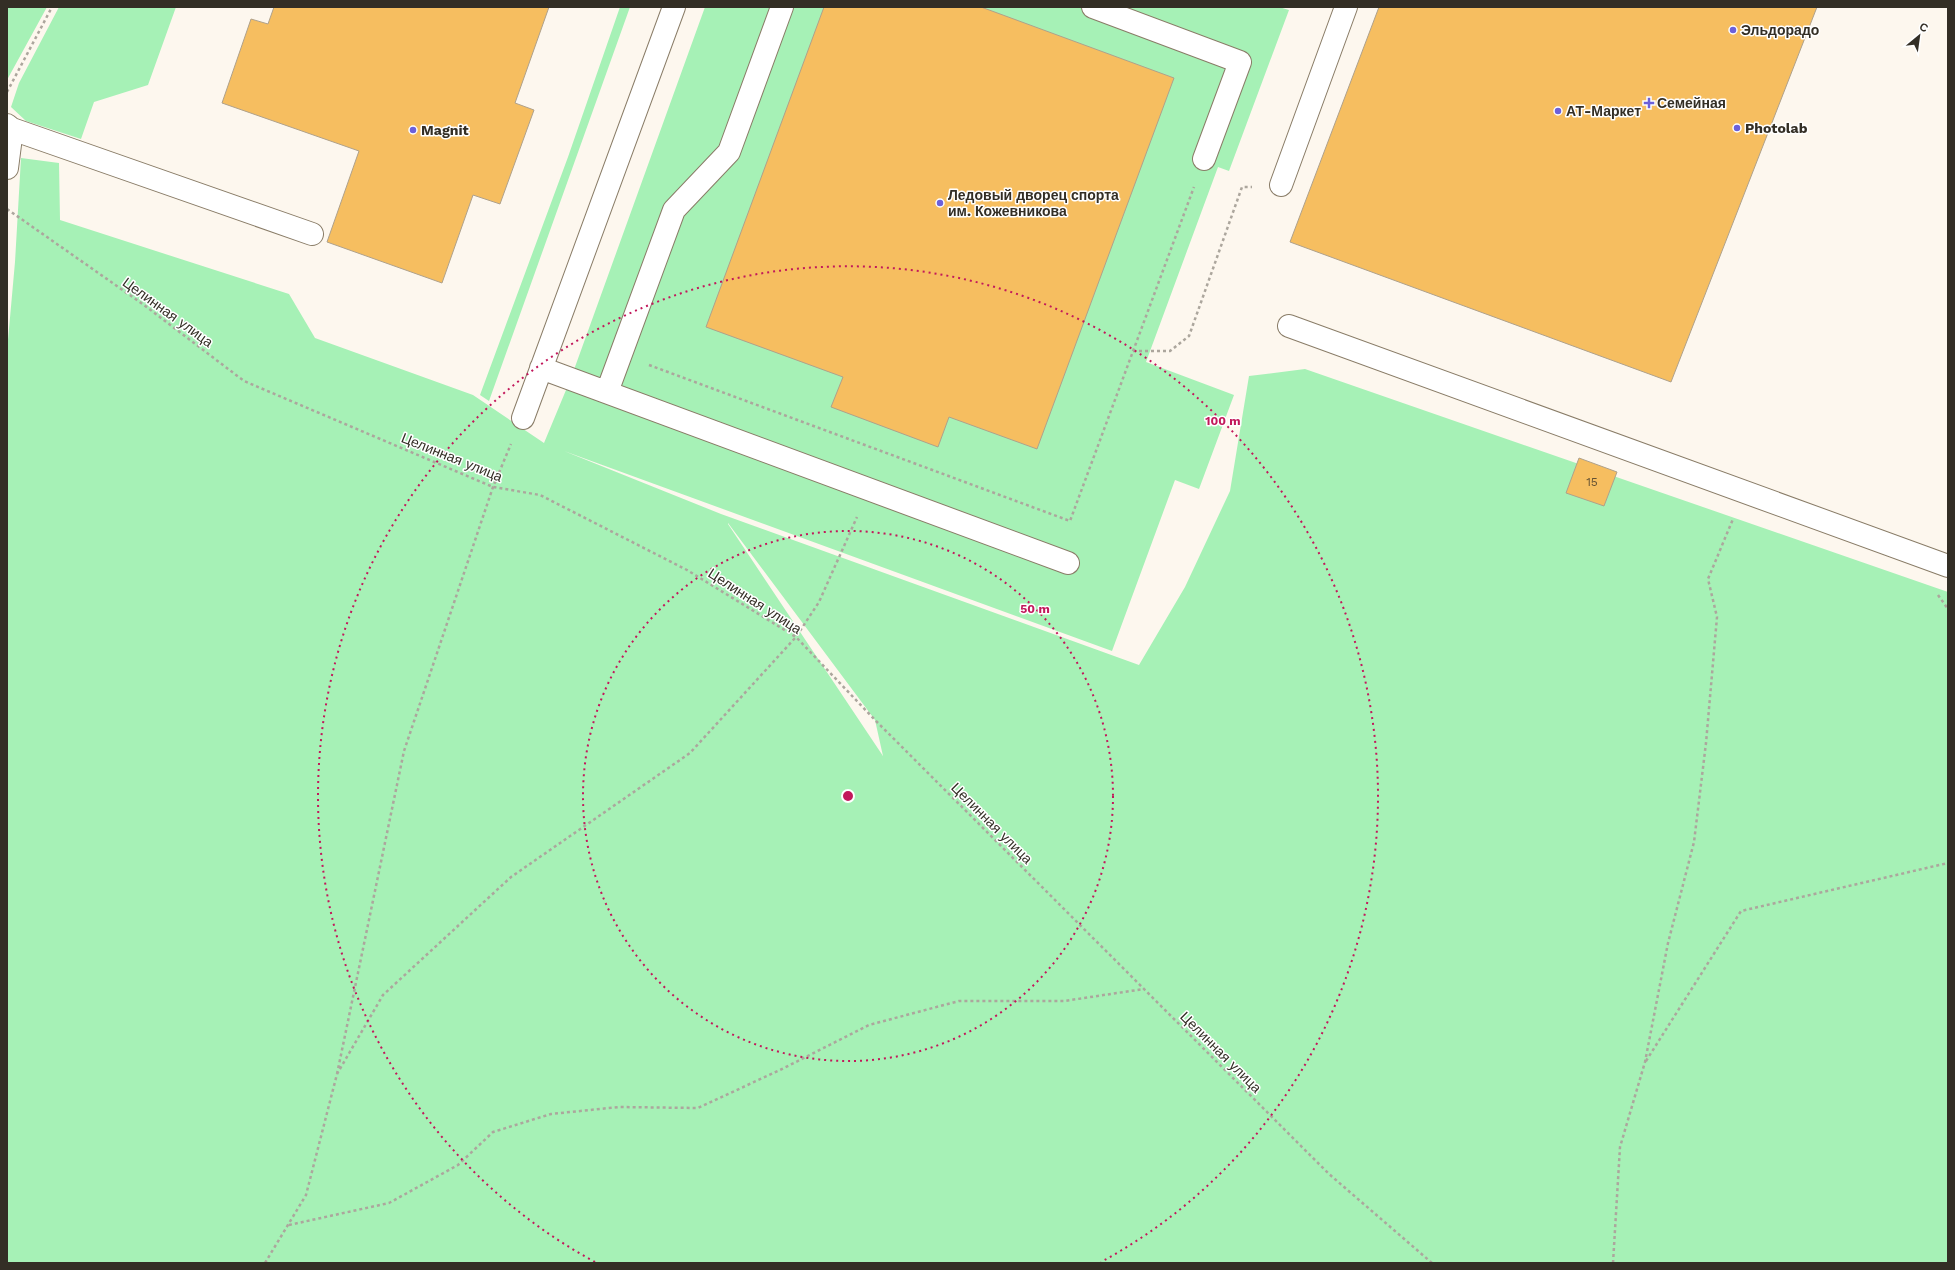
<svg xmlns="http://www.w3.org/2000/svg" width="1955" height="1270" viewBox="0 0 1955 1270" font-family="'Work Sans',sans-serif">
  <rect width="100%" height="100%" fill="#fdf7ee"/>
  <!-- green -->
  <path fill="#a6f1b6" fill-rule="evenodd" d="M7,7H47L7,80Z
    M59,7H176L148,85L94,102L81,139L26,121L11,107L19,83Z
    M620,7H630L489,401L480,395L568,157Z
    M705,7H1279L1289,10L1229,171L1218,167L1146,362L1234,395L1199,489L1175,480L1112,651L564,451L721,514L1139,665L1185,587L1230,491L1249,376L1305,369L1948,592V1263H7V351L15,262L21,158L59,163L60,220L289,294L315,338L473,395L544,443L571,378ZM728,523L875,720L883,756L728,524Z"/>
  <!-- building -->
  <path fill="#f6be60" stroke="#afa18b" d="M274,7H549L515,103L534,110L500,204L473,195L442,283L327,242L359,151L222,103L251,19L268,24Z
    M824,7H981L1174,78L1037,449L949,417L938,447L831,407L843,377L706,327Z
    M1379,7H1817L1671,382L1290,242Z
    M1579,458L1617,472L1604,506L1566,493Z"/>
  <g fill="none" stroke-linecap="round" stroke-linejoin="round">
    <defs>
      <path id="minor" d="M1093,7L1240,62L1204,159
        M7,125L12,129L312,234
        M7,168L12,129
        M1281,185L1346,7
        M1289,326L1948,566
        M541,368L1068,563
        M607,392L674,210L729,152L782,7
        M523,418L674,7"/>
    </defs>
    <!-- minor casing -->
    <use href="#minor" stroke="#897c67" stroke-width="24"/>
    <!-- path -->
    <path stroke="#aca69d" stroke-width="2.5" stroke-dasharray="3 3" stroke-linecap="butt" d="M7,92L52,7
      M7,209L144,305L244,381L493,487L540,495L687,570L796,637L875,720L1329,1174L1432,1263
      M1133,351H1170L1189,336L1242,187H1252
      M649,365L1070,521L1194,187
      M1938,595L1948,609
      M1646,1061L1741,911L1948,863
      M337,1074L404,751L493,487L511,444
      M289,1225L389,1203L458,1165L493,1132L551,1114L619,1107L698,1108L782,1069L869,1025L959,1001H1064L1144,989
      M265,1263L306,1195L337,1074L383,995L511,877L690,753L796,637L819,602L857,517
      M1613,1263L1620,1147L1645,1062L1668,943L1694,842L1706,743L1717,617L1708,579L1733,519"/>
    <!-- minor -->
    <use href="#minor" stroke="#fff" stroke-width="22"/>
  </g>
  <!-- distance rings -->
  <g fill="none" stroke="#c2185b" stroke-width="2" stroke-dasharray="2 4">
    <circle cx="848" cy="796" r="265"/>
    <path d="M595 1262A530 530 0 1 1 1101 1262"/>
  </g>
  <!-- markers -->
  <g fill="#6c60da" stroke="#fff" stroke-width="1.5">
    <circle cx="1733" cy="30" r="4"/>
    <path d="M1647 97h4v4h4v4h-4v4h-4v-4h-4v-4h4z"/>
    <circle cx="1558" cy="111" r="4"/>
    <circle cx="1737" cy="128" r="4"/>
    <circle cx="413" cy="130" r="4"/>
    <circle cx="940" cy="203" r="4"/>
  </g>
  <g text-anchor="middle" dominant-baseline="central" stroke-width="3" stroke-linejoin="round" paint-order="stroke">
    <!-- number labels -->
    <g font-size="12" fill="#645234">
      <text x="1592" y="482">15</text>
    </g>
    <!-- poi labels -->
    <g font-size="14" font-weight="bold" fill="#332e25" stroke="#fff" text-anchor="start">
      <text x="1741" y="30">Эльдорадо</text>
      <text x="1657" y="103">Семейная</text>
      <text x="1566" y="111">АТ-Маркет</text>
      <text x="1745" y="128">Photolab</text>
      <text x="421" y="130">Magnit</text>
      <text x="948" y="195">Ледовый дворец спорта<tspan x="948" dy="16">им. Кожевникова</tspan></text>
    </g>
    <!-- street labels -->
    <g font-size="14" fill="#332e25" stroke="#fff">
      <text transform="translate(168 312) rotate(36)">Целинная улица</text>
      <text transform="translate(452 457) rotate(22)">Целинная улица</text>
      <text transform="translate(755 601) rotate(33)">Целинная улица</text>
      <text transform="translate(992 823) rotate(45)">Целинная улица</text>
      <text transform="translate(1221 1052) rotate(45)">Целинная улица</text>
    </g>
  </g>
  <circle cx="848" cy="796" r="6" fill="#c2185b" stroke="#fff" stroke-width="2"/>
  <g font-size="12" text-anchor="middle" font-weight="bold" fill="#c2185b" stroke="#fff" stroke-width="3" stroke-linejoin="round" paint-order="stroke">
    <text x="1223" y="425">100 m</text>
    <text x="1035" y="613">50 m</text>
  </g>
  <!-- border -->
  <rect width="1955" height="1270" fill="none" stroke="#332e25" stroke-width="16"/>
  <!-- north arrow -->
  <g transform="translate(1919 36) rotate(29)" stroke="#ffffff" stroke-width="3" paint-order="stroke">
  <path d="M0-3L7 15L0 10L-7 15Z" fill="#332e25"/>
  <text y="-6" font-size="11" font-weight="bold" text-anchor="middle" fill="#332e25">С</text>
  </g>
</svg>
